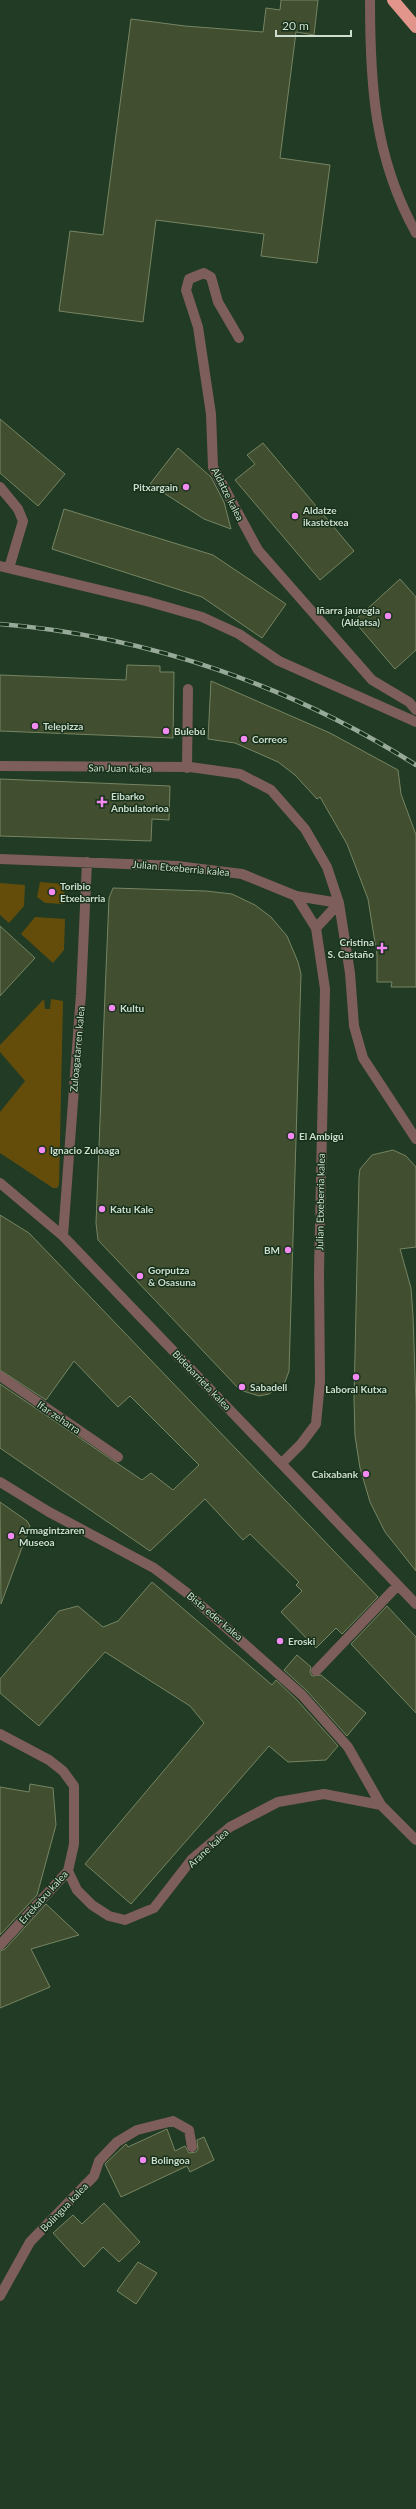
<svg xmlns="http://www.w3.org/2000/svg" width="416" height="2509" viewBox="0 0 416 2509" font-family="Lato,sans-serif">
  <rect width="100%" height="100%" fill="#213b24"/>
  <!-- green -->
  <path fill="#644d0b" d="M40,882L64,884L65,902L63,904L45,903L37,897Z
    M0,883L25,885L24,906L9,923L0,915Z
    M35,917L65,919L64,950L53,963L21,934Z
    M44,999L45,1009H50L51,999L63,1001L59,1185L57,1188H53L0,1153V1112L25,1081L0,1052V1045Z"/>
  <!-- building -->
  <path fill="#414e2f" stroke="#768563" d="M281,0H318L314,35L296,32L280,158L330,165L317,263L261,256L264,234L156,220L143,322L59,311L70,231L103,235L131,19L185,26L263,32L266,8L280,10Z
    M0,419L65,474L38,506L0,473Z
    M263,443L354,551L320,580L235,480L255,464L247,455Z
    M178,448L211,477L224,502L231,529L204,519L150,484Z
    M64,509L213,555L286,604L262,638L202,597L52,549Z
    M400,579L416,597V650L395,669L354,621Z
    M127,665L160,666V672H174L173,738L0,731V675L126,680Z
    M211,681L330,733L398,770L401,794L416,835V987H391L392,982H377V955L368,899L347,844L320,797L317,799L295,775L278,762L235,743L208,739Z
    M0,779L170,786L169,820L152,819L151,841L0,836Z
    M113,888L206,891L232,894L255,905L271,917L287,936L298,962L301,974L289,1371L285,1382L269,1394L259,1396L240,1390L98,1240L96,1223L105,994L109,898Z
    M0,926L35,958L0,996Z
    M393,1150L406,1156L416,1167V1247L400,1249L411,1288L413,1316L416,1405V1571L385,1532L370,1502L360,1468L355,1436L354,1399L359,1177L360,1169L372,1155Z
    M0,1215L29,1233L378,1597L342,1634L336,1628L316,1648L281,1612L302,1591L296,1585L299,1582L250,1534L243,1540L205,1499L150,1551L0,1448V1384L142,1480L151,1473L173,1490L199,1465L130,1396L118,1407L74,1361L46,1400L0,1370Z
    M0,1502L27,1521L30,1526L1,1604Z
    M152,1582L272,1685L276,1680L297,1700L338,1746L326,1760L288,1762L269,1746L131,1904L85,1864L204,1723L190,1706L105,1652L39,1726L0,1693V1679L59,1611L78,1606L103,1627L118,1621Z
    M387,1606L416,1637V1713L351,1644Z
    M297,1655L311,1667L310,1672L312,1676L321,1675L366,1713L347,1736L307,1691L284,1670Z
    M30,1784L53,1788L56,1825L37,1895L0,1935V1787L29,1792Z
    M46,1904L79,1935L31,1949L50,1987L0,2008V1951L5,1949Z
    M167,2129L175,2151L185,2146L189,2153L196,2152L198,2149L197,2140L204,2137L214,2160L190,2172L187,2166L121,2197L105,2164L126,2144L128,2147Z
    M104,2203L140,2242L119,2262L103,2247L84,2267L53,2233L73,2215L82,2224Z
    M138,2262L157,2273L136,2304L117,2291Z"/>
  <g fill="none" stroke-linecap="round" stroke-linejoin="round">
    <!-- minor -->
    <path stroke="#7e5e5a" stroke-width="10" d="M370,0C370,85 374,157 416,233
      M239,338L218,302L211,277L204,273L189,279L186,290L198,327L211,414L213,467L258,550L372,680L409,702L416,710
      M0,487L18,509L23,521L9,568
      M0,566L146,601L202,617L239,634L279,661L416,722
      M0,766L190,767L240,774L271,790L305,829L327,867L339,903L350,973L354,1026L363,1058L416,1139
      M187,768L188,689
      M0,859L177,866L242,874L296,896L339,903L316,928
      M0,1183L63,1236L416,1604
      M63,1236L81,994L87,862
      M0,1376L118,1457
      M282,1463L301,1444L316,1424L320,1382L319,1273L325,989L316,928L296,896
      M0,1482L49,1512L154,1568L187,1593L302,1695L348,1747L381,1805
      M316,1671L398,1585
      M0,1734L49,1760L63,1771L74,1786V1844L68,1871L0,1945
      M68,1871L77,1890L92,1905L109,1916L125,1920L154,1908L192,1859L230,1827L278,1802L324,1794L381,1805L416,1840
      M0,2296L30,2242L94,2176L99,2161L117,2142L137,2130L173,2121L189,2130L192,2147"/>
    <!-- highway -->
    <path stroke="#e1958b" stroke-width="12" d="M393,0L416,27"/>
    <defs>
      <path id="rail" d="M0,624C148,636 291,686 416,765"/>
    </defs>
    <!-- rail casing -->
    <use href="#rail" stroke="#97aa99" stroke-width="4.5"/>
    <!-- rail -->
    <use href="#rail" stroke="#17311b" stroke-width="3" stroke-dasharray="9" stroke-linecap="butt"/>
  </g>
  <!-- markers -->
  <g fill="#f38af2" stroke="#17311b" stroke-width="1.5">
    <circle cx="186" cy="487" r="4"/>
    <circle cx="295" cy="516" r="4"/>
    <circle cx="388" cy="616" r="4"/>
    <circle cx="35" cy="726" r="4"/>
    <circle cx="166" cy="731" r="4"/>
    <circle cx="244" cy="739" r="4"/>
    <path d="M100 796h4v4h4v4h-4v4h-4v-4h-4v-4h4z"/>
    <circle cx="52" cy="892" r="4"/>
    <path d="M380 942h4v4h4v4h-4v4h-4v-4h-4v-4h4z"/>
    <circle cx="112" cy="1008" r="4"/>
    <circle cx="291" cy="1136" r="4"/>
    <circle cx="42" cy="1150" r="4"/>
    <circle cx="102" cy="1209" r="4"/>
    <circle cx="288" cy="1250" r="4"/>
    <circle cx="140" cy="1276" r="4"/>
    <circle cx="356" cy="1377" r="4"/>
    <circle cx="242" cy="1387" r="4"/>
    <circle cx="366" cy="1474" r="4"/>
    <circle cx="11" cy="1536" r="4"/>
    <circle cx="280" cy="1641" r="4"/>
    <circle cx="143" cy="2160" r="4"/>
  </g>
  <g text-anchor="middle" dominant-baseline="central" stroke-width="3" stroke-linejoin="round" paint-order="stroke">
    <!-- poi labels -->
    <g font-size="10" font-weight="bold" fill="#cedecf" stroke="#17311b" text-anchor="start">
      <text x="178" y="487" text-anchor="end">Pitxargain</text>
      <text x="303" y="510">Aldatze<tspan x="303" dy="12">ikastetxea</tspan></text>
      <text x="380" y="610" text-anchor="end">Iñarra jauregia<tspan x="380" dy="12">(Aldatsa)</tspan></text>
      <text x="43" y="726">Telepizza</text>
      <text x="174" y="731">Bulebú</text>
      <text x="252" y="739">Correos</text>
      <text x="111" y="796">Eibarko<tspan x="111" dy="12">Anbulatorioa</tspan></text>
      <text x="60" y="886">Toribio<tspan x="60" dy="12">Etxebarria</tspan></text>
      <text x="374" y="942" text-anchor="end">Cristina<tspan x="374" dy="12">S. Castaño</tspan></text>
      <text x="120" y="1008">Kultu</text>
      <text x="299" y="1136">El Ambigú</text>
      <text x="50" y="1150">Ignacio Zuloaga</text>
      <text x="110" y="1209">Katu Kale</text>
      <text x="280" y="1250" text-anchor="end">BM</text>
      <text x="148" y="1270">Gorputza<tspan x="148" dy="12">&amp; Osasuna</tspan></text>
      <text x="250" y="1387">Sabadell</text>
      <text x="356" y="1389" text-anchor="middle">Laboral Kutxa</text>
      <text x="358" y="1474" text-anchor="end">Caixabank</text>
      <text x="19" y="1530">Armagintzaren<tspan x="19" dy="12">Museoa</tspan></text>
      <text x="288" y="1641">Eroski</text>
      <text x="151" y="2160">Bolingoa</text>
    </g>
    <!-- street labels -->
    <g font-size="10" fill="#cedecf" stroke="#17311b">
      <text transform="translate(228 494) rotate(63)">Aldatze kalea</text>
      <text transform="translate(120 768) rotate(1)">San Juan kalea</text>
      <text transform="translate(181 868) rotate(5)">Julian Etxeberria kalea</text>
      <text transform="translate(77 1049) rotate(-85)">Zuloagatarren kalea</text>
      <text transform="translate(320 1202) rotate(-89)">Julian Etxeberria kalea</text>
      <text transform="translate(202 1380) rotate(46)">Bidebarrieta kalea</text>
      <text transform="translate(59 1417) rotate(34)">Ifar zeharra</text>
      <text transform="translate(215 1616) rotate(40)">Bista eder kalea</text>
      <text transform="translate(208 1848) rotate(-43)">Arane kalea</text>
      <text transform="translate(43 1897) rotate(-48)">Errekatxu kalea</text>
      <text transform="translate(64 2207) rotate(-46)">Bolingua kalea</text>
    </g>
  </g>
  <!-- scale -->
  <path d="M276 30v6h75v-6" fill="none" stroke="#cedecf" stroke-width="2"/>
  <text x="282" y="30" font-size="12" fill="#cedecf" stroke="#17311b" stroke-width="3" paint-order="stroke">20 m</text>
</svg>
